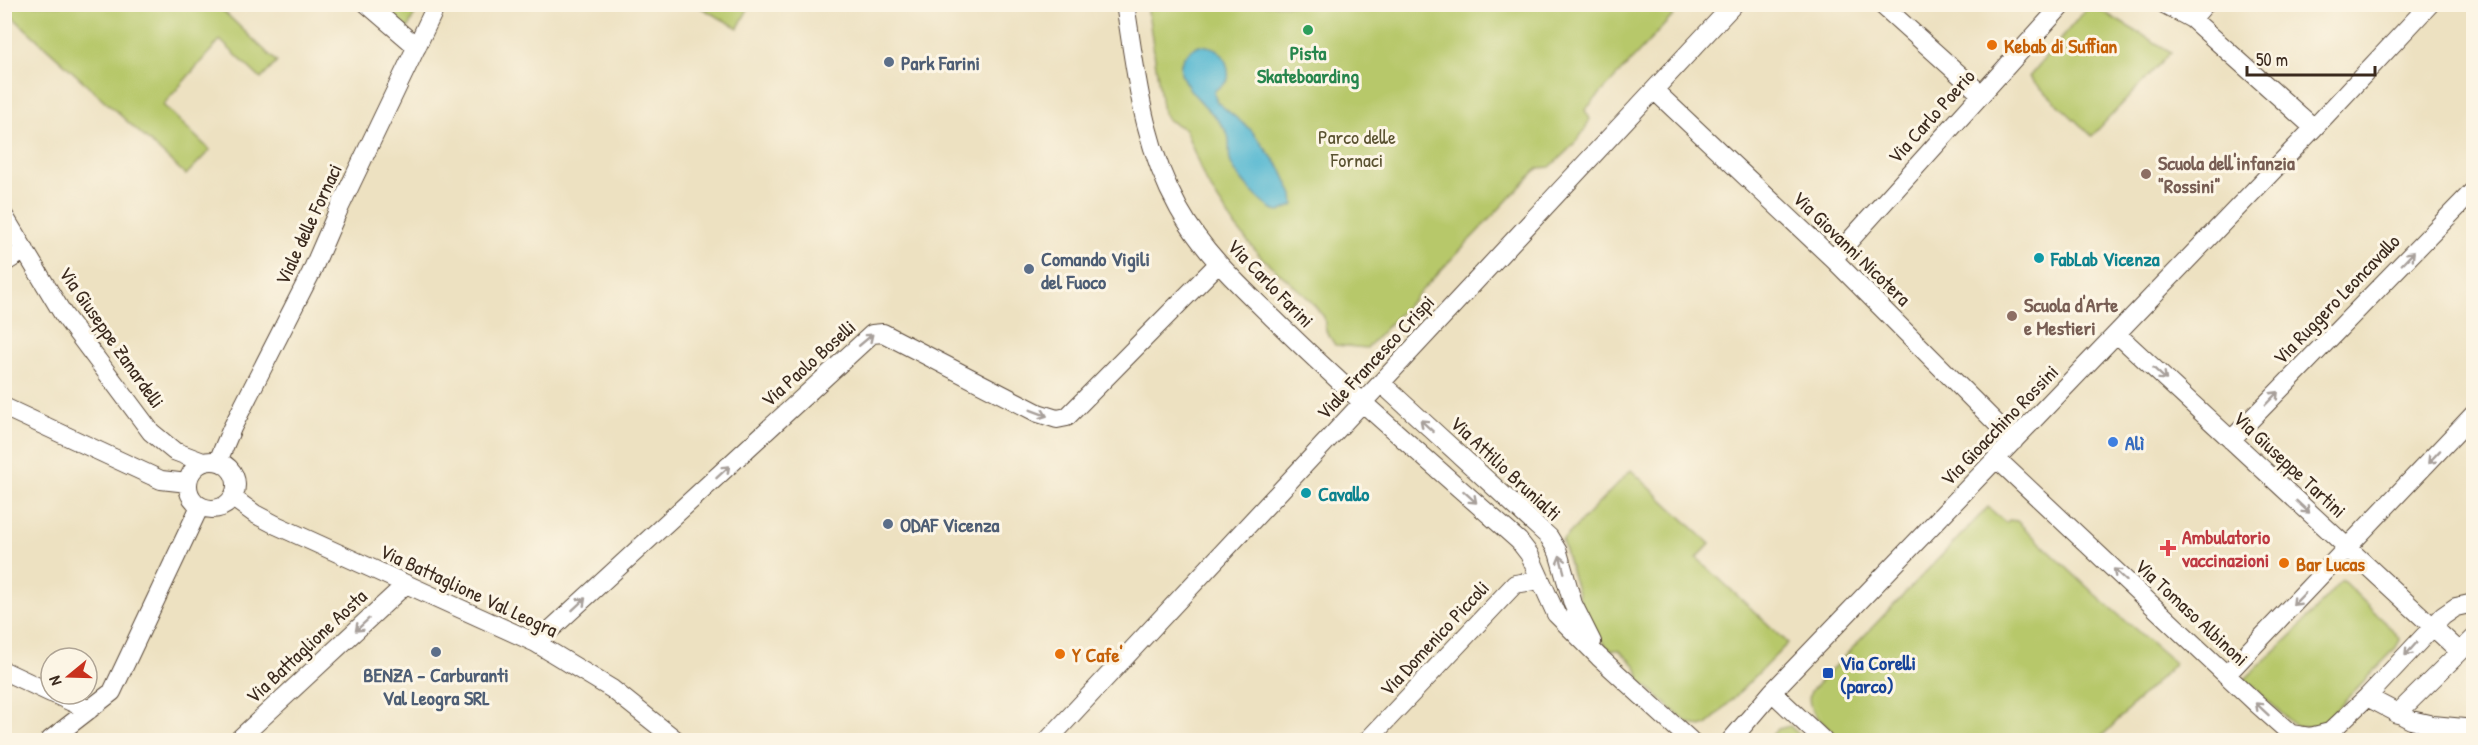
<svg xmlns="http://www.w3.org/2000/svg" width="2478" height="745" viewBox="0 0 2478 745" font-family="'Patrick Hand',sans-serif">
  <rect width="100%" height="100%" fill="#fcf5e5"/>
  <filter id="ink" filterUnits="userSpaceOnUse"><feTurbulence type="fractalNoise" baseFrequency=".0167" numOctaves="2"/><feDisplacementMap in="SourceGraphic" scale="12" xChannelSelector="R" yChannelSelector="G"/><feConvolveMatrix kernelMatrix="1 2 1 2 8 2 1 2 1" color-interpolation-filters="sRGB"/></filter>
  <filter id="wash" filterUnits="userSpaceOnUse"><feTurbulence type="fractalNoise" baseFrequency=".008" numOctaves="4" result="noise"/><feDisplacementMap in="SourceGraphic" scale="24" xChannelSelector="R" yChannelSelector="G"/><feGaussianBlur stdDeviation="1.35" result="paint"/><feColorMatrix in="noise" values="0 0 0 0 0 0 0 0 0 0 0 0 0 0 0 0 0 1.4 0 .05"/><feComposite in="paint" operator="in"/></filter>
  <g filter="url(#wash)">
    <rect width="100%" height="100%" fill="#ede1c1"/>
    <!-- green -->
    <path fill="#b7c86b" stroke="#797944" stroke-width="1.5" d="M2090,4L2171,52L2092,136L2029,77Z
      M4,5H217L277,62L261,79L220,40L163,105L210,150L186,175L5,10Z
      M382,5H419L407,30Z
      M696,5L750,4V5L738,28Z
      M1147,5H1683L1585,110L1590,119C1583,138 1564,154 1550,167L1538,168L1367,348L1335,345L1326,331L1324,317L1309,299L1261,257L1235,226L1205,180L1185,129L1168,120L1163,113Z
      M1631,470L1710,544L1697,558L1788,643L1707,725L1701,727L1686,722L1641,681L1636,666L1619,650H1610L1588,626L1562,541Z
      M1988,507L2006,523L2009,520L2017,521L2100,599L2175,663L2098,740H1842C1829,728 1802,711 1811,691Z
      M2342,580L2391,628L2400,640L2395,649L2320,726L2296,727L2245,679L2293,634Z
      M1790,726L1805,740H1767L1778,729Z"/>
    <!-- water -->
    <path fill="#53b7d1" stroke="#477078" stroke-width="1.5" d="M1199,45C1216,46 1225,52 1228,70C1228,73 1229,76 1228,79C1226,85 1218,86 1214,92L1217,102L1251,130L1281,169L1293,195L1294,205L1280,212C1266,210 1233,174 1230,160C1228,152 1231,140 1227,133C1215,107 1149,71 1199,45Z"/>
  </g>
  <g filter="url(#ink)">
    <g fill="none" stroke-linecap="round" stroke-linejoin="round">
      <defs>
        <path id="minor" d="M367,4L417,47
          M1125,4C1137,78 1142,142 1179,209C1203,252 1239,285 1274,319C1352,396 1437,468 1519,541L1529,554L1556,614L1599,657L1690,740
          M1881,4L1981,94
          M2164,4L2192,19L2314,128
          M2192,19L2205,4
          M1654,90L1833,259L2014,441
          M4,216L63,314L151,432L174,451L203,462
          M1833,259L2063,4
          M4,263L25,250
          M2117,334L2460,652
          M1381,383L1549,537L1558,552L1573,604L1592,642
          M4,407L161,480L188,483
          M2231,440L2474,190
          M1997,459L2256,703L2291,734L2310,737L2330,732L2367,697L2443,616L2456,607L2474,603
          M188 485a24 24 0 1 1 48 0a24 24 0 1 1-48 0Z
          M218,461L232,428L311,273L337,213L437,4
          M233,498L255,514L276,525L536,643L612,689L676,740
          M536,643L872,334L883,333L1038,413L1057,419L1067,417L1218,264
          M4,671L51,693
          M2226,675L2474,414
          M1772,692L1823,740
          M54,694L89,710
          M2367,697L2411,720L2433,725L2474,729
          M2397,714L2474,638
          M50,740L112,692L200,506
          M238,740L405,585
          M1048,740L1734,4
          M1368,740L1515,584L1540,580
          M1731,740L1772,692L2314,128L2430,4"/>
      </defs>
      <!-- minor casing -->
      <use href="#minor" stroke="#564536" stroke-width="20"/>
      <!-- minor -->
      <use href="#minor" stroke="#fff" stroke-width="18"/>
    </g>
    <!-- one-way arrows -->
    <defs><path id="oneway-shaft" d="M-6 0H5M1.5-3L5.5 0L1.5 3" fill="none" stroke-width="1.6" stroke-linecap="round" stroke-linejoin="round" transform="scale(1.5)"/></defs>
    <g stroke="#a79f9a">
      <use href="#oneway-shaft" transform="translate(2408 258) rotate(-46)"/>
      <use href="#oneway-shaft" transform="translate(866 340) rotate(-40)"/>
      <use href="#oneway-shaft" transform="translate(2160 374) rotate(43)"/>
      <use href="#oneway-shaft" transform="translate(2272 398) rotate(-46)"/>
      <use href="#oneway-shaft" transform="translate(1039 413) rotate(21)"/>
      <use href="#oneway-shaft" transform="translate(1427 426) rotate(-138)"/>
      <use href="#oneway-shaft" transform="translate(2434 457) rotate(133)"/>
      <use href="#oneway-shaft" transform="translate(723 472) rotate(-43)"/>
      <use href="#oneway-shaft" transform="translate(1470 497) rotate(42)"/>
      <use href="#oneway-shaft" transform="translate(2303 507) rotate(43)"/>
      <use href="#oneway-shaft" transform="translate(1562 564) rotate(-105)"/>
      <use href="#oneway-shaft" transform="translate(2120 575) rotate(-137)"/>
      <use href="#oneway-shaft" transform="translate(2299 599) rotate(134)"/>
      <use href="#oneway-shaft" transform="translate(579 604) rotate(-43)"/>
      <use href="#oneway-shaft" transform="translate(362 625) rotate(137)"/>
      <use href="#oneway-shaft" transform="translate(2411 649) rotate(132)"/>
      <use href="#oneway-shaft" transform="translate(2262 709) rotate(-137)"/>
    </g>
  </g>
  <!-- markers -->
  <circle fill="#2e9e5b" stroke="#fcf5e5" stroke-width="2" cx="1308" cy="30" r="6"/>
  <g fill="#e8710a" stroke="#fcf5e5" stroke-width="2">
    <circle cx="1992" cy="45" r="6"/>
    <circle cx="2284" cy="563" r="6"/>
    <circle cx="1060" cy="654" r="6"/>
  </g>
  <g fill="#5c6f8a" stroke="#fcf5e5" stroke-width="2">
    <circle cx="889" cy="62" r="6"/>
    <circle cx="1029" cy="269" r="6"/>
    <circle cx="888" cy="524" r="6"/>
    <circle cx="436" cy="652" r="6"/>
  </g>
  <g fill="#8d6e63" stroke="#fcf5e5" stroke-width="2">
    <circle cx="2146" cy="174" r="6"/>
    <circle cx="2012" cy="316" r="6"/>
  </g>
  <g fill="#0f9aa8" stroke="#fcf5e5" stroke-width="2">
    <circle cx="2039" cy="258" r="6"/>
    <circle cx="1306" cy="493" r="6"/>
  </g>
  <circle fill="#3f7fe0" stroke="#fcf5e5" stroke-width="2" cx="2113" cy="442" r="6"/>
  <path fill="#e0444e" stroke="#fcf5e5" stroke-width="2" d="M2165 539h6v6h6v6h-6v6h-6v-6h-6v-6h6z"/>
  <rect fill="#1a4fb4" stroke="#fcf5e5" stroke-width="2" x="1822" y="667" width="12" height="12" rx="3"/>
  <g text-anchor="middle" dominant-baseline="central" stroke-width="6" stroke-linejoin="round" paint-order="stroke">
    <!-- food labels -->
    <g font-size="20" font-weight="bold" fill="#c56008" stroke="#fcf5e5" text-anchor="start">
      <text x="2004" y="45">Kebab di Suffian</text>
      <text x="2296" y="563">Bar Lucas</text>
      <text x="1072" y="654">Y Cafe'</text>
    </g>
    <!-- leisure labels -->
    <g font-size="20" font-weight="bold" fill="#27864d" stroke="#fcf5e5">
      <text x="1308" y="52">Pista<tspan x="1308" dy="23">Skateboarding</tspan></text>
    </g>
    <!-- service labels -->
    <g font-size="20" font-weight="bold" fill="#4e5e75" stroke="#fcf5e5" text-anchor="start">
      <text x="901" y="62">Park Farini</text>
      <text x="1041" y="258">Comando Vigili<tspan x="1041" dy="23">del Fuoco</tspan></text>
      <text x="900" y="524">ODAF Vicenza</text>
      <text x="436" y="674" text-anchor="middle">BENZA - Carburanti<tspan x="436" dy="23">Val Leogra SRL</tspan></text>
    </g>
    <!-- street labels -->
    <g font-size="20" fill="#3b2a1e" stroke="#fcf5e5">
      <text transform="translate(1931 116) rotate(-48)">Via Carlo Poerio</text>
      <text transform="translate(308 224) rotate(-65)">Viale delle Fornaci</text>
      <text transform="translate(1852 248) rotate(44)">Via Giovanni Nicotera</text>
      <text transform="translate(1271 283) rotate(46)">Via Carlo Farini</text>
      <text transform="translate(2336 299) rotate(-46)">Via Ruggero Leoncavallo</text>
      <text transform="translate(112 337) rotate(55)">Via Giuseppe Zanardelli</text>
      <text transform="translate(1375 357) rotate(-47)">Viale Francesco Crispi</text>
      <text transform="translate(808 363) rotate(-42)">Via Paolo Boselli</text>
      <text transform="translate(1999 425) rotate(-46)">Via Gioacchino Rossini</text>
      <text transform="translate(2290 464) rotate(43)">Via Giuseppe Tartini</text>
      <text transform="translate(1506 468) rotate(43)">Via Attilio Brunialti</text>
      <text transform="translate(469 590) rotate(25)">Via Battaglione Val Leogra</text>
      <text transform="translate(2192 612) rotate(43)">Via Tomaso Albinoni</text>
      <text transform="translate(1434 638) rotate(-47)">Via Domenico Piccoli</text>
      <text transform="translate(306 646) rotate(-43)">Via Battaglione Aosta</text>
    </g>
    <!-- park labels -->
    <g font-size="20" fill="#5a5231" stroke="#fcf5e5">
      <text x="1357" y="136">Parco delle<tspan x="1357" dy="23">Fornaci</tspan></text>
    </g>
    <!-- education labels -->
    <g font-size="20" font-weight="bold" fill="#785e54" stroke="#fcf5e5" text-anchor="start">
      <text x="2158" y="162">Scuola dell'infanzia<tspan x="2158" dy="23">"Rossini"</tspan></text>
      <text x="2024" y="304">Scuola d'Arte<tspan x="2024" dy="23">e Mestieri</tspan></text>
    </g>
    <!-- culture labels -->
    <g font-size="20" font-weight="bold" fill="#0d838f" stroke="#fcf5e5" text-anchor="start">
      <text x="2051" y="258">FabLab Vicenza</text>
      <text x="1318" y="493">Cavallo</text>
    </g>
    <!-- shop labels -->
    <g font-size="20" font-weight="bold" fill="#366cbe" stroke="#fcf5e5" text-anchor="start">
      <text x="2125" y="442">Alì</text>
    </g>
    <!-- health labels -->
    <g font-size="20" font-weight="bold" fill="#be3a42" stroke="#fcf5e5" text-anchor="start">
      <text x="2182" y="536">Ambulatorio<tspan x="2182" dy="23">vaccinazioni</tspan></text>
    </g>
    <!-- transit labels -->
    <g font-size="20" font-weight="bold" fill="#164399" stroke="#fcf5e5" text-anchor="start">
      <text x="1840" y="662">Via Corelli<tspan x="1840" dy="23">(parco)</tspan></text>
    </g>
  </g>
  <!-- margin -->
  <rect width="2478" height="745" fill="none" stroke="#fcf5e5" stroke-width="24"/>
  <!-- north arrow -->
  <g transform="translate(69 676) rotate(251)"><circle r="28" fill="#fcf5e5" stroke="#afa495" stroke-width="1.5"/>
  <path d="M0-4.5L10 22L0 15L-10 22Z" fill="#c8321e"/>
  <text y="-9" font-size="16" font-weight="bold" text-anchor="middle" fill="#3b2a1e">N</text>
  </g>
  <!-- scale -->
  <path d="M2247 66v9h128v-9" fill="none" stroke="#3b2a1e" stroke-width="3"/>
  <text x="2256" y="66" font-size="18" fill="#3b2a1e" stroke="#fcf5e5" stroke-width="4.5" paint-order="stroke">50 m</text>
</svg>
